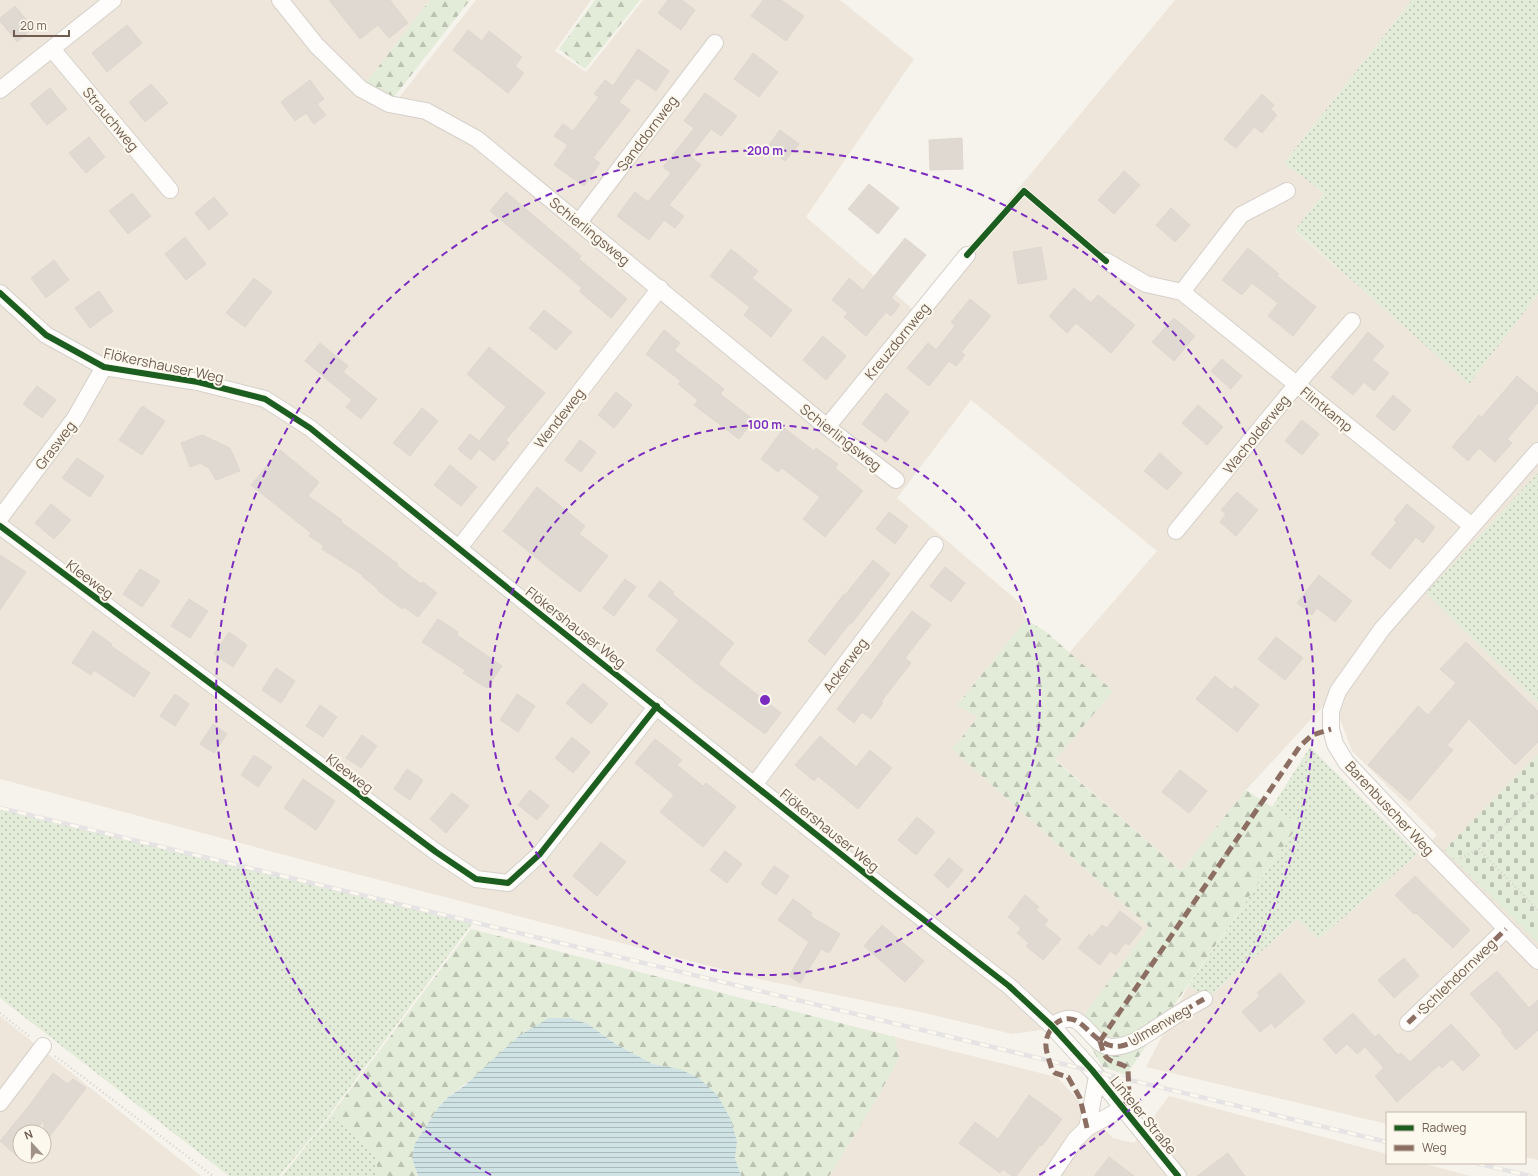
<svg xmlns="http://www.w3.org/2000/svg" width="1538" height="1176" viewBox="0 0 1538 1176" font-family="Manrope,sans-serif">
  <defs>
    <pattern id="grass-dots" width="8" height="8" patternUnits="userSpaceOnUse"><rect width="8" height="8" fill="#e3ecd8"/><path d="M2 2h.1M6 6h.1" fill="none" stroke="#bcc2b2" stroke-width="1.8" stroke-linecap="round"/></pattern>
    <pattern id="forest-firs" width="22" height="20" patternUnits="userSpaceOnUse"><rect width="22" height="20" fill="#e3ecd8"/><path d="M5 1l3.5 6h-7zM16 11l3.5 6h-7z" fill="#bcc2b2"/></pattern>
    <pattern id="cemetery-stones" width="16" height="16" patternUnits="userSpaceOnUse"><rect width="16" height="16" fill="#e3ecd8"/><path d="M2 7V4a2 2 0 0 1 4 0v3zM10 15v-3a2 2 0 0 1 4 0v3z" fill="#bcc2b2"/></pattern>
    <pattern id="water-rules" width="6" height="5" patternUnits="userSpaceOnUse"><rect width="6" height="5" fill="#cfe2e4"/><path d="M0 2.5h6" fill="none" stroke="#acbabb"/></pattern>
  </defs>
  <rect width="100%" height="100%" fill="#f6f3ec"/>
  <!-- residential -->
  <path fill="#eee6da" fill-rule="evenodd" d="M0,0H430L359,92L390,109L476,0H591L555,51L586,72L643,0H840L914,59L806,217L916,312L1175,0H1412L1284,163L1324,193L1295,231L1469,383L1538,294V1160L1525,1157V1113H1387V1124L1146,1067L1188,986L1208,998L1298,919L1318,939L1418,854L1437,835L1352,751L1338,714L1326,703L1246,790L1181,871L1055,759L1113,691L1069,653L1157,551L971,400L897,498L1020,603L1026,620L957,705L978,717L952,749L1149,927L1077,1025L1012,1034L925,1013L763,980L341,870L0,779Z
    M0,1016L201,1176H0ZM20,1132H44V1156H20Z
    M895,1037L1057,1077L1113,1138L1134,1143L1169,1096L1387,1154V1163H1421L1471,1176H829L872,1107L899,1058Z"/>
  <!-- grass -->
  <path fill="url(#grass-dots)" d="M1412,0H1538V294L1469,384L1295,230L1324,193L1284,163Z
    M1538,473V703L1426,593Z
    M1310,747L1418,854L1318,939L1298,919L1208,998L1188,986L1299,824L1272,807Z
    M0,808L474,921L318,1130L279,1176H229L0,998Z
    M331,1115L376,1155L378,1176H282Z"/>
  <!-- forest -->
  <path fill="url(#forest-firs)" d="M430,0H470L394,97L365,84Z
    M595,0H640L585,69L559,49Z
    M1026,620L1045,631L1113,691L1055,760L1181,871L1246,790L1299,824L1126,1075L1103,1067L1077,1025L1149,927L952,749L978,717L957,705Z
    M471,929L895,1037L899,1058L872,1107L829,1176H741L735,1158L737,1142L679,1069L653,1064L617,1045L588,1024L481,1071L447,1098L438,1108L415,1143L417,1175L418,1176H378L376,1155L331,1115Z"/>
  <!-- cemetery -->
  <path fill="url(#cemetery-stones)" d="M1538,754V943L1444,850Z"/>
  <!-- water -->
  <path fill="url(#water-rules)" d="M549,1018H570L588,1024L617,1045L653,1064L679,1069L699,1078L718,1096L731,1120L737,1142L735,1158L741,1176H418L412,1158L415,1143L438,1108L447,1098L464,1086L520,1035Z"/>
  <!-- building -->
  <path fill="#dfd9d2" stroke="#ded7cf" d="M329,0H390L408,23L389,38L378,25L360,39Z
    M668,0H682L695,10L681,30L658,13Z
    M763,0H781L804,16L786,41L751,16Z
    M15,6L33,28L17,42L0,21V18Z
    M127,25L142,43L107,72L92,53Z
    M468,30L482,41L489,31L522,57L515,66L524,73L508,93L453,50Z
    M638,49L669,71L656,91L637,78L619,102L630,110L593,158L600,163L584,186L554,165L568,145L554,136L563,124L573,131L599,97L594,94L605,80L613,86Z
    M753,53L778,72L759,97L734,79Z
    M310,80L324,99L317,104L326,115L314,124L306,113L295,121L281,102Z
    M151,84L168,103L145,122L129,102Z
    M50,88L67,109L47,125L30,104Z
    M705,93L737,116L721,136L711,129L690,156L701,165L669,205L684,216L675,228L664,220L649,240L617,216L635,192L648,202L671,173L663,167L694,128L684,121Z
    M1262,94L1274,105L1271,109L1277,115L1262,133L1254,127L1236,148L1224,139Z
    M780,130L799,144L785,161L767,147Z
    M89,137L105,157L86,173L69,153Z
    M962,138L963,169L930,170L929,140Z
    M1124,171L1140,185L1114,214L1098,200Z
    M869,184L899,208L878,234L848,209Z
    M506,192L581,256L579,259L627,299L611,318L579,291L582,288L490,211Z
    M132,193L151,216L128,234L109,211Z
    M214,197L228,214L209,230L195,213Z
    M1171,208L1190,225L1175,242L1156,225Z
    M185,237L206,264L186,280L165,254Z
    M905,238L926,255L891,298L900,305L891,316L886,312L866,336L844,317L848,313L832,300L849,278L863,290Z
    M1041,247L1047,279L1018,284L1013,252Z
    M1248,248L1279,274L1277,276L1316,307L1293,336L1268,316L1278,303L1252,283L1242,295L1222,280Z
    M731,249L758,271L752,278L792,310L771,337L744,315L750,307L710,276Z
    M54,260L69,280L46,298L31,278Z
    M254,278L272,292L245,327L226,313Z
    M1074,288L1091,303L1098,295L1135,325L1111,353L1076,323L1067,333L1049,316Z
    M99,291L113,311L90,328L75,308Z
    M970,299L991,316L961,352L965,355L956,366L949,361L929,386L907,368L928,343L936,350L955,326L951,322Z
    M544,310L572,332L556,350L529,328Z
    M1174,318L1195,336L1174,361L1152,342Z
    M664,330L680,343L674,350L724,389L720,394L754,420L739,439L694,405L698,400L678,384L681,381L646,354Z
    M1368,332L1384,346L1372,360L1389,373L1374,391L1364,382L1353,395L1331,377Z
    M823,336L846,356L826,380L803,360Z
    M320,343L348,366L343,372L377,399L361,419L346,407L352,400L305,361Z
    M489,347L545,393L506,440L509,443L494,461L479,449L471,460L458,449L470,434L479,441L506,407L467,374Z
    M1222,359L1242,376L1231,389L1211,371Z
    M1517,376L1538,393V403L1507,439L1512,443L1495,462L1479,448L1468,461L1452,447L1479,415L1482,417Z
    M37,386L56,400L42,418L23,404Z
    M616,392L632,405L614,428L598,415Z
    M886,393L909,412L886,442L862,424Z
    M1393,395L1411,410L1394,431L1376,416Z
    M1198,405L1223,427L1207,445L1182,423Z
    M142,406L165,421L142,455L119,440Z
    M422,408L438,421L410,456L393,443Z
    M1302,420L1319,434L1302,455L1285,441Z
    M784,428L814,451L816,448L838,464L835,468L863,491L825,537L803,519L820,497L782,468L778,472L761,459Z
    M202,435L230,448L240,471L216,480L209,468L200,463L190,467L181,443Z
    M580,440L596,452L581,472L565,460Z
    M280,450L319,482L308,496L342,520L341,522L398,564L396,565L421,584L423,582L437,593L418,617L404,607L402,609L377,590L378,589L362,576L363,575L322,549L324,546L309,536L311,533L251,485Z
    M1160,453L1182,473L1167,490L1144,471Z
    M77,458L104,476L90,497L62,478Z
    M450,465L477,487L461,506L434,485Z
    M537,487L585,526L579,534L608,556L580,592L550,569L503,531Z
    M1237,492L1258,510L1236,536L1220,522L1226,514L1221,510Z
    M51,504L71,520L54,539L35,523Z
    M1407,504L1435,527L1423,543L1416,537L1390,569L1371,554L1397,522L1394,520Z
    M889,512L908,526L895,544L876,529Z
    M0,555L26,572L0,610Z
    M873,560L890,574L851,624L850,623L825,655L808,641L844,594L845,595Z
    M945,567L965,583L951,602L930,586Z
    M140,569L160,581L142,607L123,594Z
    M1319,575L1352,601L1335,622L1317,608L1312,615L1297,603Z
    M625,579L636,587L614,616L603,608Z
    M660,581L674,592L672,594L734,643L718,664L781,713L765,734L696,683L656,650L679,620L648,596Z
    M189,599L208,611L190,638L171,626Z
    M912,611L931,625L905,658L911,663L881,702L883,703L871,719L862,712L854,723L837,709Z
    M438,619L458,632L457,635L502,666L487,688L463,673L465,670L422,642Z
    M93,631L112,644L111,646L150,673L134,697L94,670L91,675L72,663Z
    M229,632L247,645L233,667L214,654Z
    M1276,637L1303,658L1285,680L1258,659Z
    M1466,642L1538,711V742L1515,765L1469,719L1447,745L1453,750L1410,801L1368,765L1418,706L1428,715L1456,683L1440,669Z
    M276,668L295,681L281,703L262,690Z
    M1215,676L1232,690L1235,686L1259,705L1237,732L1196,699Z
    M583,683L608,704L591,724L566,703Z
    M175,694L189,704L175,726L160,716Z
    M517,694L535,706L518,732L500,720Z
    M320,705L337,717L323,737L306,726Z
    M213,724L227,734L214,753L200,744Z
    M362,735L377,746L361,768L346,758Z
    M820,736L856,767L870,750L892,768L858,809L818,776L814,781L795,765Z
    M572,737L590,752L573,773L555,758Z
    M655,739L682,760L677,765L703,786L706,783L736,807L703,847L660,812L674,795L635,763Z
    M254,755L272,767L258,787L241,775Z
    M407,769L423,780L410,800L394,789Z
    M1180,770L1207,791L1189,813L1162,792Z
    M303,779L335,801L316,830L284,808Z
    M530,790L549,806L537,820L518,805Z
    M452,793L469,806L446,833L430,819Z
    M917,817L935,832L916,855L898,840Z
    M601,842L626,862L597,896L573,876Z
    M725,851L742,864L727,883L710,870Z
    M949,858L963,870L948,888L934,875Z
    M774,866L789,876L776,895L761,884Z
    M1415,876L1470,930L1453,948L1416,913L1414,914L1395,895Z
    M1025,895L1039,907L1036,910L1048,920L1044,925L1061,939L1043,960L1026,946L1029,943L1017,933L1021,928L1008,917Z
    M793,899L812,913L810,916L840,934L829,953L821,949L800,983L789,976L809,942L778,920Z
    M1120,911L1142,928L1129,945L1125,943L1116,955L1110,951L1100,965L1078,948L1089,934L1092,937L1102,925L1107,928Z
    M882,925L924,961L905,982L864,946Z
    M1404,958L1419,976L1394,998L1378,980Z
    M1497,971L1529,1008L1538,1000V1030L1516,1050L1501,1032L1503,1031L1470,994Z
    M1280,973L1305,1002L1275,1028L1271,1023L1260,1032L1242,1012L1260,996L1257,993Z
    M1353,1013L1375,1037L1379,1034L1398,1055L1401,1053L1410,1062L1451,1024L1480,1055L1463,1071L1452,1059L1442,1068L1439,1065L1397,1102L1375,1076L1384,1068L1365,1047L1357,1054L1347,1044L1336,1054L1323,1039Z
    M53,1073L68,1084L73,1079L86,1088L44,1144V1120L35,1132H20V1150L16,1155L0,1141L31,1103Z
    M1029,1095L1062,1119L1042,1146L1040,1145L1016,1176H1012L1003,1169L1000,1173L959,1143L975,1122L998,1139Z
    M1228,1153L1245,1176H1197Z
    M1109,1157L1134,1176H1094Z"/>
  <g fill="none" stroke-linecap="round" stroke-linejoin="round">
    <defs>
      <path id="street" d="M280,0L317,46L361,89L389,104L426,111L477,139L827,427L896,480
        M52,49L170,190
        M0,90L113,0
        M579,222L715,43
        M1106,261L1146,284L1182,292L1472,526
        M1182,292L1241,215L1287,191
        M0,293L46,335L104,367L198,382L265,399L310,428L515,594L892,895L1009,986L1052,1026L1092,1070L1178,1176
        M827,427L967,255
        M1538,451L1382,629L1338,691L1331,711V729L1335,744L1346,762L1428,849L1538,961
        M0,518L75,418L104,367
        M0,526L436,852L476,879L508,883L540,854L657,706
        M1176,531L1297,384L1352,321
        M459,548L660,288
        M754,785L935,545
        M1408,1023L1506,929
        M1052,1026C1084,1002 1087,1045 1111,1047C1131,1048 1151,1031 1167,1021C1179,1013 1191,1006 1204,999
        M0,1103L43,1046
        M1087,1128L1091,1109L1097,1076
        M1051,1176L1075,1140L1087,1128L1123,1108"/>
    </defs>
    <!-- street casing -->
    <use href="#street" stroke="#d5d0ca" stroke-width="18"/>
    <!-- path -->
    <path stroke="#d7d1cc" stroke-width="2.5" stroke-dasharray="1 3" stroke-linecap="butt" d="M1479,849L1538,910
      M1461,858L1479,849L1538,793
      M0,1013L29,1036
      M55,1056L213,1176"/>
    <!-- street -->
    <use href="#street" stroke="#fefdfc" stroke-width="16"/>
    <defs>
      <path id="rail" d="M0,808L1387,1142
        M1476,1163L1530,1176"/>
    </defs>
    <!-- rail casing -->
    <use href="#rail" stroke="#e5e3e4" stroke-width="4.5"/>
    <!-- rail -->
    <use href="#rail" stroke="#fdf8ee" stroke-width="3" stroke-dasharray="9" stroke-linecap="butt"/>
    <!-- quiet -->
    <path stroke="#8d6e63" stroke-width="5" stroke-dasharray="10 5" stroke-linecap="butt" d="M1408,1023L1506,929
      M1100,1041L1300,746L1312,735L1331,729
      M1100,1041C1104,1055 1104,1060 1120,1064C1124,1066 1126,1066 1128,1069L1129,1095L1123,1108
      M1087,1128L1080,1098L1068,1077L1055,1073L1052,1070C1050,1062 1045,1050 1046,1043C1046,1037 1051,1027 1055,1024C1082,1003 1091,1051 1121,1046C1138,1042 1152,1030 1167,1021C1179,1013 1192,1006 1204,999"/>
    <defs>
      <path id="cycleway" d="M967,255L1024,191L1106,261
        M0,293L46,335L104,367L198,382L265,399L310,428L515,594L892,895L1009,986L1052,1026L1092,1070L1178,1176
        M0,526L436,852L476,879L508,883L540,854L657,706"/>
    </defs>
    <!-- cycleway casing -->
    <use href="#cycleway" stroke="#fdf8ee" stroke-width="8"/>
    <!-- cycleway -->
    <use href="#cycleway" stroke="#1b5e20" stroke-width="6"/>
  </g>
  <!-- distance rings -->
  <g fill="none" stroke="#7b2cbf" stroke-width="2" stroke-dasharray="7 5">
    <circle cx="765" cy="700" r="275"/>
    <path d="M491 1175A549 549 0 1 1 1039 1175"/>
  </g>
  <g text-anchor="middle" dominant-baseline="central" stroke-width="4" stroke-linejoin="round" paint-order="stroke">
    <!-- street labels -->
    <g font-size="14" fill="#715d4f" stroke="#fdf8ee">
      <text transform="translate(111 119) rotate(50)">Strauchweg</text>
      <text transform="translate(647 133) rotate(-53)">Sanddornweg</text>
      <text transform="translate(590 231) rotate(39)">Schierlingsweg</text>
      <text transform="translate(897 341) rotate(-51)">Kreuzdornweg</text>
      <text transform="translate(164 365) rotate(12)">Flökershauser Weg</text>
      <text transform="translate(1327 409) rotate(39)">Flintkamp</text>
      <text transform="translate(559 418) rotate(-52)">Wendeweg</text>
      <text transform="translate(1256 434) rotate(-51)">Wacholderweg</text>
      <text transform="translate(841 437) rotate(38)">Schierlingsweg</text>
      <text transform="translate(55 445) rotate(-53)">Grasweg</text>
      <text transform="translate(90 579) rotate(37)">Kleeweg</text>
      <text transform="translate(576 627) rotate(38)">Flökershauser Weg</text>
      <text transform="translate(845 665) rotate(-53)">Ackerweg</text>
      <text transform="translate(350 773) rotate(37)">Kleeweg</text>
      <text transform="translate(1390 808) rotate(47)">Barenbuscher Weg</text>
      <text transform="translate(830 830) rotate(39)">Flökershauser Weg</text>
      <text transform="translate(1457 976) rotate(-44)">Schlehdornweg</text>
      <text transform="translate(1159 1025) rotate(-30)">Ulmenweg</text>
      <text transform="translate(1144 1115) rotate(51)">Linteler Straße</text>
    </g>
  </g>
  <circle cx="765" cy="700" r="6" fill="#7b2cbf" stroke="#fdf8ee" stroke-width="2"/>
  <g font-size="12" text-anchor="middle" font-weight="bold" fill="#7b2cbf" stroke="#fdf8ee" stroke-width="4" stroke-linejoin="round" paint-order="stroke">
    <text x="765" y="155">200 m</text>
    <text x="765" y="429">100 m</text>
  </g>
  <!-- legend -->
  <rect x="1386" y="1112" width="140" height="52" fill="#fdf8ee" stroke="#c5baae"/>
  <rect x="1394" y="1125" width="20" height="6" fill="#1b5e20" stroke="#c5baae"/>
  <text x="1422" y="1132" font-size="12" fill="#715d4f">Radweg</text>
  <rect x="1394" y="1145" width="20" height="6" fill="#8d6e63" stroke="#c5baae"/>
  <text x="1422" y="1152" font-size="12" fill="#715d4f">Weg</text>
  <!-- north arrow -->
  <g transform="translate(32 1144) rotate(339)"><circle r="19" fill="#fdf8ee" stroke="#c5baae"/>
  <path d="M0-3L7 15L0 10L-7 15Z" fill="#a09286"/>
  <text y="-6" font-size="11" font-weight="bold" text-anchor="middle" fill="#715d4f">N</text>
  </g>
  <!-- scale -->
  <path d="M14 30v6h55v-6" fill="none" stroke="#715d4f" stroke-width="2"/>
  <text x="20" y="30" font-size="12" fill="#715d4f" stroke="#fdf8ee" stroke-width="3" paint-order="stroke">20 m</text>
</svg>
